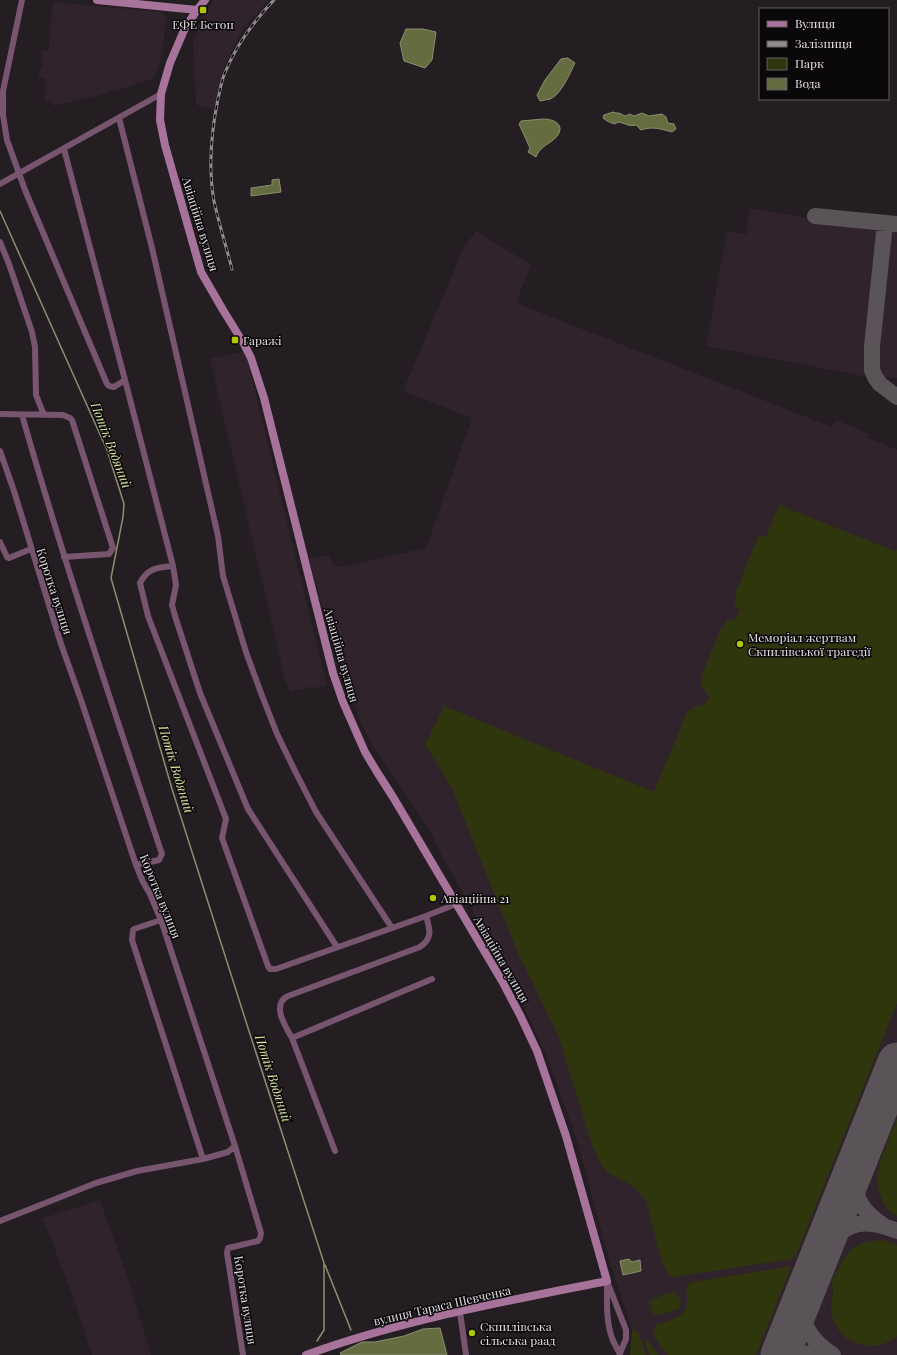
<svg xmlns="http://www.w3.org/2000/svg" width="897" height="1355" viewBox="0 0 897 1355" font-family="'Playfair Display',serif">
  <rect width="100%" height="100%" fill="#241d22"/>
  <!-- built -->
  <path fill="#30232c" d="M214,0H269L244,27L222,72L215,110L199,106L196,103L193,43L202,16Z
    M54,2L162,12L166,18L162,56L153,79L100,95L54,106L50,101H45V78H39V69H42V51H49L50,25Z
    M750,208L839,223L897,230V378L868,377L706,346L727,231L746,234Z
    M476,231L531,265L516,303L832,427L836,420L869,434L868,438L897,450V1355H630L632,1330L609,1259L576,1137L547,1057L513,984L443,858L431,833L376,751L360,722L343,671L337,647H333L309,558L328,555L335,566L340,567L426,548L472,418L403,391L464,247Z
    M245,351L327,685L315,688L310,687L290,692L285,679L210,359Z
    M100,1200L126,1273L151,1355H92L73,1297L43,1218Z"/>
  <!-- green -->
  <path fill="#2f360d" d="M779,505L895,551L897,549V1003L796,1255L792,1259L673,1277L667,1273L662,1262L646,1201L638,1191L628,1183L607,1172L598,1159L592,1144L558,1035L518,953L451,786L425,745L444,706L654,792L688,710L692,711L693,706L695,707L696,705L700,707L702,704L705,705L709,696L706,694L707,691L702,689V688L701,687L702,677H701L721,628L722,629L727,620L729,621L730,619L734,621L740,609L735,607L736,605L734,604L736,600L735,599L736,595L735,594L759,535L766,537Z
    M897,1119V1216C884,1209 877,1193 877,1179C877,1174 880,1169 879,1164Z
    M883,1240L897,1245V1336C875,1355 839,1346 832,1315C830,1306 833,1299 833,1291C833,1287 832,1284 832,1281C833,1278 835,1273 837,1270L839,1269C848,1247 861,1241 883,1240Z
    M785,1267H791L756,1355H668C661,1346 650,1336 655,1325C669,1320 686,1318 687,1302C688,1296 685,1292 687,1286L692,1282Z
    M673,1292L680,1298L681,1304L678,1309L659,1315H654L649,1301C657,1298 664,1294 673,1292Z
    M632,1330L638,1333L646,1355H630Z
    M648,1340L658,1355H649L645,1341Z"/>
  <!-- water -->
  <path fill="#656d40" stroke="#8b8f70" d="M406,29H423L436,32L432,60L425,68L404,61L400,43Z
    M568,58L575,63C570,73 561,95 550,99C547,100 543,100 540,101L537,95L545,80L561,59Z
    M613,112L616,113H619L625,116L630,114L634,116L642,113L649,116L662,114L666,117L668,123L674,124L676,129L672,132C661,129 652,126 641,130L636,125C628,127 626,123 618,122L615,124C611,123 606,121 603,118L604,115Z
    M543,119C552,119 565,123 558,135C554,141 546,144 541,149C539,151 537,154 536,157L528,152L530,148L519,124L521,121Z
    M279,179L281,192L251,196V188L272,185V180Z
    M629,1259L632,1262L640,1260L641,1271L623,1275L620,1261Z
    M440,1328L447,1355H341L340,1353L362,1342H375L404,1336L423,1329Z"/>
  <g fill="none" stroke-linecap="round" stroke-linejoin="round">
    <!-- stream -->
    <path stroke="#8b8f70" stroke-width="1.5" d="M0,211L107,450L124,504L123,517L111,578L172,789L249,1031L324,1263V1330L317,1341
      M325,1265L351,1330"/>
    <!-- taxiway -->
    <path stroke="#5a5458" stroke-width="16" d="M815,216L897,224
      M885,223L872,347V370L875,377L880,384L897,397
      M856,1164C850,1190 860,1211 883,1225
      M823,1247C848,1222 864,1217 897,1231
      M805,1293C798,1322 809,1339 833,1355
      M799,1355L815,1352L832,1355"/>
    <!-- runway -->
    <path stroke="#5a5458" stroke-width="39" d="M780,1355L897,1062"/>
    <!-- street -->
    <path stroke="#77556e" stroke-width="6" d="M22,0L3,91V115L7,140L25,190L107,384L109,386L114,387L125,380
      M119,118L152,248L218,536L223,576L246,652L261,693L277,734L296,773L316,812L392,928
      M64,149L125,380L173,566L176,585L172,605L175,616L200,693L248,809L337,947
      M0,184L161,94
      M0,242L9,264L32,332L35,347L36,395L44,415
      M0,414L63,415L70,418L72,420L113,548L109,554L64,557
      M22,415C64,562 113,708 162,854L159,860L136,865
      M0,451L14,491L61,644L81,700L136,865L143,882L150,894L161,920L235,1146L261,1233L260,1238L258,1241L228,1248L227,1253L243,1355
      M0,542L7,557L9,558L31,549
      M173,566C156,568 148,568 140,583L148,616L226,819L222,838L268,966L270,969H276L426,916L456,904
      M161,920L134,929L133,930L132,940L203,1159
      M292,1038L432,979
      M335,1151L292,1038C285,1026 271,1004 288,996L420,947C433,938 430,929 426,916
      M0,1221L96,1183L137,1171L203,1159L228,1152L235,1146
      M607,1281L626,1330V1339L620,1353
      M607,1285C607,1303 606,1321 612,1338C614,1344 618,1349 620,1355
      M460,1312L466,1355"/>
    <!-- secondary -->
    <path stroke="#a8739b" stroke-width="8" d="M97,0L197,10
      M205,0L197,10L185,28L170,63L161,94L160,120L165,145L201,272L223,310L244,344L251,358L264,398L333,673L343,702L365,752L377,772L393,797L502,981L520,1015L537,1051L566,1136L607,1281C507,1301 402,1320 306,1355"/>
    <defs>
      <path id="rail" d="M232,269C226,246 219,224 214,201C208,167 211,133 218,99C220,91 221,83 224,75C235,47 253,22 274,0"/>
    </defs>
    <!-- rail casing -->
    <use href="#rail" stroke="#918b8f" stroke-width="3"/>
    <!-- rail -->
    <use href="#rail" stroke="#0b080b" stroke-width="1.5" stroke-dasharray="4.5" stroke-linecap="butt"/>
  </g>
  <!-- markers -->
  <g fill="#b0c503" stroke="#0b080b" stroke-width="1.5">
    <rect x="199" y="6" width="8" height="8" rx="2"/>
    <rect x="231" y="336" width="8" height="8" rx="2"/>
    <circle cx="740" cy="644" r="4"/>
    <circle cx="433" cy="898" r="4"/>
    <circle cx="472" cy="1333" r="4"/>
  </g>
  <g text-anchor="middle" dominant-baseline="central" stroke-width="3" stroke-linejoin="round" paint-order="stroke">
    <!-- poi labels -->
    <g font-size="12" fill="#e3dee1" stroke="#0b080b" text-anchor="start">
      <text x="203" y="24" text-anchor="middle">ЕФЕ Бетон</text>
      <text x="243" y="340">Гаражі</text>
      <text x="748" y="637">Меморіал жертвам<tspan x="748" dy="14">Скнилівської трагедії</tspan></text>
      <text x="441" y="898">Авіаційна 21</text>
      <text x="480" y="1326">Скнилівська<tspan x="480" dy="14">сільська раад</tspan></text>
    </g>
    <!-- street labels -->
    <g font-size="12" fill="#e3dee1" stroke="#0b080b">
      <text transform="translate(201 224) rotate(73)">Авіаційна вулиця</text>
      <text transform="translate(55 591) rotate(72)">Коротка вулиця</text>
      <text transform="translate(342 655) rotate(74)">Авіаційна вулиця</text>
      <text transform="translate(161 896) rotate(68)">Коротка вулиця</text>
      <text transform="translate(502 959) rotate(60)">Авіаційна вулиця</text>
      <text transform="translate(246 1300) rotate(81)">Коротка вулиця</text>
      <text transform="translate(442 1305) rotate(-13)">вулиця Тараса Шевченка</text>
    </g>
    <!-- water labels -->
    <g font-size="13" font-style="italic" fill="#d9e89e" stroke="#0b080b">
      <text transform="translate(112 445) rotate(69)">Потік Водяний</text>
      <text transform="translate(177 769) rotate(73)">Потік Водяний</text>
      <text transform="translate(274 1078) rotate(72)">Потік Водяний</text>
    </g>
  </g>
  <!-- legend -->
  <rect x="759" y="8" width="130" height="92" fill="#0b080b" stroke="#615e61"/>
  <rect x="767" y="21" width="20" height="6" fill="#a8739b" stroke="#615e61"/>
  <text x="795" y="28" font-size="12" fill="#e3dee1">Вулиця</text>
  <rect x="767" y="41" width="20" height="6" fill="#918b8f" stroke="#615e61"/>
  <text x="795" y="48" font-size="12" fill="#e3dee1">Залізниця</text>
  <rect x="767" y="58" width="20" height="12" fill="#2f360d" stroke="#615e61"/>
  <text x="795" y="68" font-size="12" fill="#e3dee1">Парк</text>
  <rect x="767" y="78" width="20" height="12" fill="#656d40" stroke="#615e61"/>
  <text x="795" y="88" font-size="12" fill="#e3dee1">Вода</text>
</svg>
